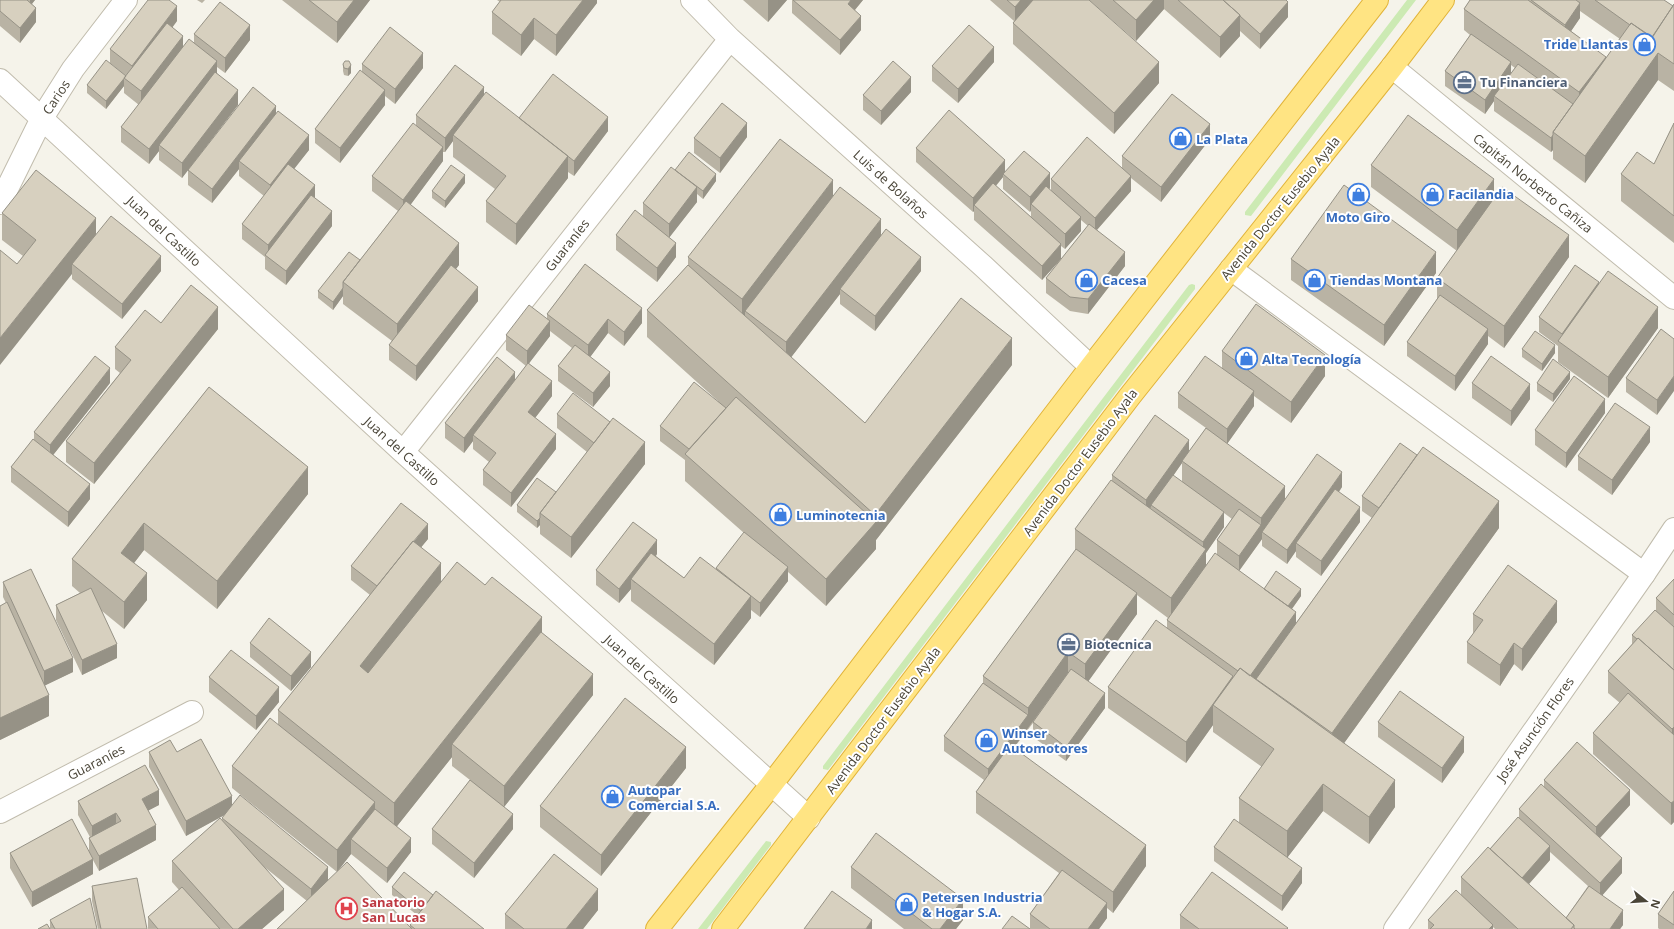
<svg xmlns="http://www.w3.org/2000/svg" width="1674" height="929" viewBox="0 0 1674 929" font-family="'Open Sans',sans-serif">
  <rect width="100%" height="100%" fill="#f5f3ea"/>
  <!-- green -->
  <path fill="#cceab3" d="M1407,0H1416L1251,216L1245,215V212Z
    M1192,284L1195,285V289L828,770L823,769V766L1189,285Z
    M766,841L771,842V845L707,929H698Z"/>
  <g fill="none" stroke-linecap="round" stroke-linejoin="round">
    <defs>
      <path id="minor" d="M692,0L730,39L983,266L1091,367
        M1392,67L1674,298
        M0,80L403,452L809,818
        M0,203L42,118L73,69L126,0
        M1231,269L1644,574
        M403,452L730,39
        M0,812L192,712"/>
      <path id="tertiary" d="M1395,929L1644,574L1674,529"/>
      <path id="trunk" d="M657,929L771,785L1091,367L1377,0
        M723,929L1130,396L1392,67L1443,0"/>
    </defs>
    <!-- minor casing -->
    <use href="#minor" stroke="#c1bcad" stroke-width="24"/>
    <!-- tertiary casing -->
    <use href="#tertiary" stroke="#c1bcad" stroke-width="24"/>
    <!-- trunk casing -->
    <use href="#trunk" stroke="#e1b339" stroke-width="24"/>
    <!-- minor -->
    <use href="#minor" stroke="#fff" stroke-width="22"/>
    <!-- tertiary -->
    <use href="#tertiary" stroke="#fff" stroke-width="22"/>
    <!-- trunk -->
    <use href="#trunk" stroke="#ffe483" stroke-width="22"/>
  </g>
  <!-- wall -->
  <path fill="#b9b3a4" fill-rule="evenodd" d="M0,0H35L32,4L36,22L20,43L0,26Z
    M197,0H205L202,3Z
    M282,0H370L337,43Z
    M497,0H597V3L556,56L534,39L521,56L492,34V12L500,2Z
    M743,0H787L768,22Z
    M792,0H863L855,10L861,30L840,55L792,13Z
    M990,0H1089L1159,83L1114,134L1013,44V23L1014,21Z
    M1089,0H1286L1288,17L1260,49L1240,31V36L1220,58L1164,9L1136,41Z
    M1470,0H1664L1673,6L1674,4V91L1658,80L1585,183L1553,159V150L1551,152L1494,111V101L1485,114L1445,86V71L1470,35L1464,30V9ZM1580,11L1620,39L1606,58L1571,31L1580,18ZM1511,65L1515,68L1511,73Z
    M177,21L172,28L183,47L194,43V34L250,40L225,73L217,67V73L238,105L182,178L159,160V151L149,164L121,142V127L139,105L124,93V86L106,109L87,93V85L126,76L110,63V49Z
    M994,62L958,103L932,81V66Z
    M343,64L351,65V73L348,76L344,75L343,71Z
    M362,64L423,68L395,104L385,96V105L340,163L315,143V129L362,71Z
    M911,92L881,125L863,110V95Z
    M484,95L519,118L608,131L574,176L568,172V178L516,245L486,222V201L495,189L453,157V141L445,152H443V161L410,205L459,265L456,269L478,301L416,381L389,360V345L392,341L343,304V296L333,310L318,298V291L360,260L398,211L372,191V176L416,125V115Z
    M276,113L309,150L294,168L315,198L332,226L286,285L265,269V257L242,239V224L264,196L239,176V169L212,203L188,185V170Z
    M1674,123V243L1621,201V174L1654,164Z
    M747,137L720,173L694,153V138Z
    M1210,139L1161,202L1131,178V191L1097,230L1125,266L1088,314L1070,311L1046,293V278L1088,226L1081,220V231L1065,249L1061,246V259L1042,280L974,220V211L973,212L916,162V148L1005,172L1050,188L1049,189L1051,191V179L1122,168V156ZM1003,177V189L1030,212L1031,210V217L996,186Z
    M1371,165L1494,198L1569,257L1504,348L1488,336V344L1455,391L1407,356V342L1437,299V278L1457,251L1371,187Z
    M675,170L716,181L703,199L697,194V202L669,237L676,257L657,282L616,250V235L643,216V203Z
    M465,183L445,208L432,198V191Z
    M833,196L881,236L921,271L875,331L840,304V294L791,357L865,423L1012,365L876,540V549L826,606L788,572V581L760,617L751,610V618L714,665L631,601V589L619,603L596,585V570L657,554L656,556L684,578L716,569V568L744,533L685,481V460L660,441V426L718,401L647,337V310L688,265V257Z
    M2,213L96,235L161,271L122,319L72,279V274L17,264L23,256L2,240Z
    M1291,259L1436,273L1384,346L1291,280Z
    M585,264L642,323L624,346L608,333L590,357L610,386L593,407L558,381V366L572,348L550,331V336L529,363L552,396L535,418L556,449L511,507L483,485V470L489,462L473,449V441L464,453L445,438V423L515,380L526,366L506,350V335L547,319V314Z
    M1599,284L1658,328L1608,398L1558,362V346L1539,332V317Z
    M161,323L218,329L94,484L66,462V441L120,373L115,369V347Z
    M1661,329L1657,415L1626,392V378Z
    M1522,349L1555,353L1542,371L1522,357Z
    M1222,351L1325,376L1291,423L1254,396V406L1227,444L1285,499L1342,487L1339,492L1360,522L1321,576L1296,557V551L1287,564L1262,546V539L1239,571L1264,589L1301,596L1292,609L1296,623L1372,518L1362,511V496L1499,528L1344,743L1395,807L1369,844L1323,811L1287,858L1302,883L1282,911L1214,861V847L1239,824V798L1262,767L1213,732V725L1186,763L1108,708V687L1167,628V620L1168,618L1137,595V614L1088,681L1105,708L1066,761L1033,737V723L1014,748L1146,866L1113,913L1107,908V918L1099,929H1030V914L1059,873L976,813V792L984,780L944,751V736L983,683V676L1075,551V529L1112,481V475L1189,452L1206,428L1178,408V393L1222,368ZM1182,463V482L1173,476ZM1224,513L1232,519L1217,540V555L1206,565V553L1224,527Z
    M1570,379L1553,402L1537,391V383Z
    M110,383L53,455L90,499L68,527L11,482V467L34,439V432Z
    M1472,383L1530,399L1511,426L1472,398Z
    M209,387L308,494L217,609L144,550L134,563L147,600L124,629L102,611L117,658L82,675L56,620V605L80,593L72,586V559Z
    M1605,413L1566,468L1535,445V430Z
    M557,414L645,464L571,558L540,534V525L537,528L517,512V505L556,492L587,452L557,428Z
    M1650,442L1612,495L1578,470V456Z
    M428,539L421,547L441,582L542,633L593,695L504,807L513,829L474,878L432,844V829L470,780L452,766V757L397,826L411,852L387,883L351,854L337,872L232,788V766L278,724V710L370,595L351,580V566Z
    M1674,579V822L1671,825L1593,754V733L1620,703L1608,693V671L1632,644V635L1656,611V598Z
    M3,582L73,672L45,685L49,716L0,740V606L6,603L3,597Z
    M1473,614L1557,622L1522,671L1514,664L1500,686L1467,663V642L1473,634Z
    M250,643L311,667L291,691L250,657Z
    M209,677L279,702L256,730L209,692Z
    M1378,722L1464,752L1442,783L1378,737Z
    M149,752H177L232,806L328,880L410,927V925L417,915L392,895V887L433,895L484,929H277L307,901L263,866L284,910L262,929H148V917L179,890L172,882V861L222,820V818L224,815L186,836L149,767Z
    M686,768L601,876L540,827V806Z
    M1544,780L1630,805L1600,838L1622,873L1602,895L1623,925L1620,929H1495L1493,927V929H1428V920L1461,895V877L1490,849L1519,817V809L1544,787ZM1550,852L1588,886L1566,918L1529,884L1550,860Z
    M78,801L159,805L148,810L156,840L99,871L93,860V874L32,907L10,868V853L89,852V838L90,837L78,815Z
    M851,867L963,920L956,929H904L851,888Z
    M92,886L147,929H98L92,901Z
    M1674,891V929H1659L1658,928V914Z
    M598,910L583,929H505V914Z
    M1180,915L1288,929H1180Z
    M50,920L97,929H38L50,928Z"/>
  <!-- shaded-wall -->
  <path fill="#969286" d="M30,0H35L30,6Z
    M354,0H370L337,43V22Z
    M583,0H597V3L556,56V35Z
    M768,0H787L768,22Z
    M851,0H863L848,18V4Z
    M1021,0H1034L1015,22V7Z
    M1154,0H1164V9L1136,41V20Z
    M1288,2V17L1260,49V34Z
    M1580,3V18L1565,40V25Z
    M177,6V21L132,80V66Z
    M36,8V22L20,43V28Z
    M1240,15V36L1220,58V37Z
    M861,16V30L840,55V40Z
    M534,18V39L521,56V35Z
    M250,25V40L225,73V58Z
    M183,36V51L141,106V91Z
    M994,47V62L958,103V89Z
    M423,53V68L395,104V89Z
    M1658,53V80L1585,183V156Z
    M1606,57V78L1579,114V92Z
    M217,61V76L159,145V151L149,164V149Z
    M1159,62V83L1114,134V113Z
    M1511,62V77L1494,96V101L1485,114V100Z
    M351,65V73L348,76V69Z
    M911,77V92L881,125V111Z
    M124,78V86L106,109V101Z
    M484,87V102L453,135V141L445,152V138Z
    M238,90V105L182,178V163Z
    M385,90V105L340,163V148Z
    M276,106V120L239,161V169L212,203V189Z
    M608,117V131L574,176V161Z
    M747,123V137L720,173V158Z
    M1210,124V139L1161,202V187Z
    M309,135V150L270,200V185Z
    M1553,135V150L1551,152V138Z
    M443,147V161L403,215V200Z
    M568,156V178L516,245V224Z
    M1005,160V175L1003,174V177L977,208L974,205V211L973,212V198Z
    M1050,173V188L1034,207L1031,204V210L1030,212V197Z
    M716,174V181L703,199V191Z
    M465,175V183L445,208V201Z
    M1131,176V191L1095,232V218Z
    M1494,179V201L1457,251V230Z
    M833,180V202L745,311V315L742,320V299Z
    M315,185V199L268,257V245Z
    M697,187V202L669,238V224Z
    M332,211V226L286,285V271Z
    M1081,217V231L1065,249V234Z
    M96,218V245L72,264V274L0,365V338Z
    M881,219V240L840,289V294L786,364V342Z
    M1569,235V257L1504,348V326Z
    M459,243V265L397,345V324Z
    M676,243V257L657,282V268Z
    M1061,244V259L1042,280V266Z
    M1125,252V266L1088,314V299Z
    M1436,252V273L1384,346V325Z
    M161,256V271L122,319V304Z
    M921,257V271L875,331V316Z
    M1599,282V297L1562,344V334Z
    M478,287V301L416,381V366Z
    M343,288V296L333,310V302Z
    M218,307V329L94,484V463Z
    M1658,307V328L1608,398V377Z
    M642,308V323L624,346V332Z
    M608,319V333L588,360V345Z
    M550,321V336L527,366V351Z
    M1488,329V344L1455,391V376Z
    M1012,338V365L876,540V549L826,606V579L875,523V515Z
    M1555,345V353L1542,371V364Z
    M1325,355V376L1291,423V402Z
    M110,368V383L50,459V445Z
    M515,372V387L473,435V441L464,453V438Z
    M610,372V386L593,407V393Z
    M1570,372V379L1553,402V394Z
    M1674,376V391L1657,415V400Z
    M552,381V396L528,427V412Z
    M1530,384V399L1511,426V411Z
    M1254,391V406L1227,444V429Z
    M1605,399V413L1566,468V453Z
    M1650,427V442L1612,495V480Z
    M556,434V449L511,507V493Z
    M1189,440V454L1182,461V463L1152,506L1151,505V507L1146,514V500Z
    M645,442V464L571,558V537Z
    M308,467V494L217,609V581Z
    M1342,472V487L1300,546L1296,543V551L1287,564V550Z
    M90,484V499L68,527V512Z
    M1285,486V507L1262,532V539L1239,571V556L1261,525V518Z
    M1499,501V528L1332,760V733Z
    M1360,507V522L1321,576V561Z
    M1224,512V527L1206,553V571L1171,620V598L1203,554V542Z
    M540,518V525L537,528V521Z
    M144,523V550L121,580V553Z
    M428,524V539L377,601V587Z
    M657,540V554L635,583L631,579V589L619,603V589Z
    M441,563V590L360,693V666Z
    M788,567V581L760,617V603Z
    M147,573V600L124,629V602Z
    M1301,589V596L1286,617V609Z
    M1137,593V614L1085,686V664Z
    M751,596V618L714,665V644Z
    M1557,601V622L1522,671V649Z
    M1296,612V633L1256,679V689L1248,678Z
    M542,617V644L452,744V757L394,830V803Z
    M1514,643V664L1500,686V665Z
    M117,644V658L82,675V660Z
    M311,652V667L291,691V676Z
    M1068,652V673L988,783V769L1028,715V708Z
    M73,658V672L44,686V671Z
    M593,674V695L504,807V786Z
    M1233,676V697L1213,705V725L1186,763V742Z
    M279,687V702L256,730V716Z
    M1105,693V708L1066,761V747Z
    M49,695V716L0,740V718Z
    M1674,727V748L1672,751V729Z
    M1464,737V752L1442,783V768Z
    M686,747V768L601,876V855Z
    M1395,780V807L1369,844V817Z
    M1323,784V811L1287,858V831Z
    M159,790V805L142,814V799Z
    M1630,790V805L1596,842V827Z
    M232,796V811L186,836V821Z
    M1674,801V822L1671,825V803Z
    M375,802V823L351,839V854L337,872V850Z
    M116,813V828L92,841V826Z
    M513,814V829L474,878V863Z
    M156,825V840L99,871V856Z
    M411,838V852L387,883V868Z
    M1146,845V866L1113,913V892Z
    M1550,846V860L1520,894V879Z
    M1622,858V873L1600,898V883Z
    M93,859V874L32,907V892Z
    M328,867V882L311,904V889Z
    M1302,868V883L1282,911V896Z
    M284,889V910L262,929H238Z
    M598,889V910L583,929H566Z
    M963,899V920L956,929H940Z
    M1107,903V918L1099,929H1088Z
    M1623,910V925L1620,929H1610Z
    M872,920V929H866Z
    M1493,925V929H1489Z"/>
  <!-- building -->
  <path fill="#d7d0bf" stroke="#969286" d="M0,0H27L36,8L20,28L0,11Z
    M148,0H169L177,6L132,66L110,49Z
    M309,0H354L337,22Z
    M501,0H583L556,35L534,18L521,35L492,12Z
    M793,0H851L848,4L861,16L840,40Z
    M1007,0H1021L1015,7Z
    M1033,0H1089L1159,62L1114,113L1013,23Z
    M1113,0H1154L1136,20Z
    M1178,0H1223L1240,15L1220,37Z
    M1223,0H1286L1288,2L1260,34L1240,16V15Z
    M1470,0H1528L1606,57L1579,92L1464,9Z
    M1531,0H1576L1580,3L1565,25Z
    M1595,0H1664L1673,6L1652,37L1631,23L1630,25Z
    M220,2L250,25L225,58L194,34Z
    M1674,4V64L1658,53L1585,156L1553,132L1631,23L1652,38Z
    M167,23L183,36L141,91L124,78Z
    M969,25L994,47L958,89L932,66Z
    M390,27L423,53L395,89L362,64Z
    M1471,34L1511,62L1485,100L1445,71Z
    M189,39L217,61L149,149L121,127Z
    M106,60L126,76L106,101L87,85Z
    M345,61H349L351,65L348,69L344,68L343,64Z
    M893,61L911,77L881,111L863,95Z
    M1518,64L1573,104L1553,132V135L1551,138L1494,96Z
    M455,65L484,87L445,138L416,115Z
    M360,70L385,90L340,148L315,129Z
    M215,72L238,90L182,163L159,145Z
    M553,74L608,117L574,161L519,118Z
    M253,87L276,106L212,189L188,170Z
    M486,92L568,156L516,224L486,201L506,176L453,135Z
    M1172,94L1210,124L1161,187L1122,156Z
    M722,103L747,123L720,158L694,138Z
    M949,110L1005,160L973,198L916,148Z
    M278,111L309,135L270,185L239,161Z
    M1408,115L1494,179L1457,230L1371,165Z
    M413,123L443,147L403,200L372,176Z
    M1674,123V216L1621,174L1637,152L1654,164Z
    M1087,137L1131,176L1095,218L1051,179Z
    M780,139L833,180L742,299L688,257Z
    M1024,151L1050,173L1030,197L1003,174Z
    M689,152L716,174L703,191L675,170Z
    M288,164L315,185L268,245L242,224Z
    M451,165L465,175L445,201L432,191Z
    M671,167L697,187L669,224L643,203Z
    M36,170L96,218L0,338V250L17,264L36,240L2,213Z
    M993,183L1061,244L1042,266L974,205Z
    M1344,185L1436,252L1384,325L1291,259Z
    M1046,186L1081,217L1065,234L1031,204Z
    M840,187L881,219L786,342L745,311Z
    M1502,187L1569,235L1504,326L1437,278Z
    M311,195L332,211L286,271L265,255Z
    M406,201L459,243L397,324L343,282Z
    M635,210L676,243L657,268L616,235Z
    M111,216L161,256L122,304L72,264Z
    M1089,224L1125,252L1088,299L1070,297L1046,278Z
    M886,229L921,257L875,316L840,289Z
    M349,252L360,260L343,282V288L333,302L318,291Z
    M585,264L642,308L624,332L608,319L588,345L547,314Z
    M451,265L478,287L416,366L389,345Z
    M688,265L865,423L961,298L1012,338L875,515L647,310Z
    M1575,265L1599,282L1562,334L1539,317Z
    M1608,271L1658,307L1608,377L1558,341Z
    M191,285L218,307L94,463L66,441L131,360L115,347L145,310L161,323Z
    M1440,295L1488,329L1455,376L1407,342Z
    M1256,304L1325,355L1291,402L1222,351Z
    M529,305L550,321L527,351L506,335Z
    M1661,329L1674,339V376L1657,400L1626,378Z
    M1535,331L1555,345L1542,364L1522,349Z
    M575,345L610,372L593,393L558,366Z
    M95,356L110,368L50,445L34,432Z
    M1205,356L1254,391L1227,429L1178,393Z
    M1491,356L1530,384L1511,411L1472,383Z
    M497,357L515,372L464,438L445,423Z
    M1553,359L1570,372L1553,394L1537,383Z
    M528,363L552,381L528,412L556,434L511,493L483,470L496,453L473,435Z
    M1574,376L1605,399L1566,453L1535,430Z
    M694,382L726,408L689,449L660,426Z
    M209,387L308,467L217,581L144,523L121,553L147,573L124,602L72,559Z
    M573,393L610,422L594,443L557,414Z
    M736,397L876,522L826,579L685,454Z
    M1615,403L1650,427L1612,480L1578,456Z
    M1155,415L1189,440L1146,500L1112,475Z
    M613,418L645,442L571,537L540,513Z
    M1206,428L1285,486L1261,518L1182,461Z
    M33,439L90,484L68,512L11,467Z
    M1400,443L1417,455L1379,508L1362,496Z
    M1423,447L1499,501L1332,733L1256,679Z
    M1317,454L1342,472L1287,550L1262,532Z
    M1173,475L1224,512L1203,542L1151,505Z
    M537,478L556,492L540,513V518L537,521L517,505Z
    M1111,480L1206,549L1171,598L1075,529Z
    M1335,489L1360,507L1321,561L1296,543Z
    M401,503L428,524L413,542V541L377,586L351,566Z
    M1239,509L1261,525L1239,556L1217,540Z
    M633,522L657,540L619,589L596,570Z
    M744,532L788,567L760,603L716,568Z
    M413,541L441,563L360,666L368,673L457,562L485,585L492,577L542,617L394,803L278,710Z
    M1076,549L1137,593L1085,664L1068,652L1028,708L983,676Z
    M651,553L684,578L700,557L751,596L714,644L631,579Z
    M1215,553L1296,612L1250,676L1240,668L1238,671L1167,620Z
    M1508,565L1557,601L1522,649L1514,643L1500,665L1467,642L1483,620L1473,614Z
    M31,569L73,658L44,671L3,582Z
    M1276,571L1301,589L1288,606L1264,589Z
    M1674,579V615L1656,598Z
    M91,588L117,644L82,660L56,605Z
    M7,602L49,695L0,718V606Z
    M1655,610L1674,627V670L1638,638L1637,639L1632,635Z
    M269,618L311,652L291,676L250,643Z
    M1156,620L1233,676L1186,742L1108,687Z
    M541,632L593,674L504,786L452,744Z
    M1638,638L1674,670V727L1672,729L1608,671Z
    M231,650L279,687L256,716L209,677Z
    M1240,668L1395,780L1369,817L1323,784L1287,831L1239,798L1274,749L1213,705Z
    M1071,669L1105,693L1066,747L1033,722Z
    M983,683L1028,715L988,769L944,736Z
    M1400,691L1464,737L1442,768L1378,722Z
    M1628,693L1674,735V801L1671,803L1593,733Z
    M625,698L686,747L601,855L540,806Z
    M270,718L375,802L337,850L232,766Z
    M201,739L232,796L186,821L149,752L170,740L177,752Z
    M1577,742L1630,790L1596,827L1544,780Z
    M1010,745L1146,845L1113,892L976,792Z
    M145,765L159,790L142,799L156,825L99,856L89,838L121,821L116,813L92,826L78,801Z
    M470,780L513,814L474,863L432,829Z
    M1541,784L1622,858L1600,883L1519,809Z
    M240,795L328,867L311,889L222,818Z
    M375,809L411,838L387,868L351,839Z
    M1518,817L1550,846L1522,878L1490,849Z
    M220,818L284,889L238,929H233L172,861Z
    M72,819L93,859L32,892L10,853Z
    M1234,819L1302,868L1282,896L1214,847Z
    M876,833L963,899L940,929H932L851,867Z
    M1488,847L1574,925L1571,929H1518L1461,877Z
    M554,854L598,889L566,929H524L505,914Z
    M347,862L412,929H277Z
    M1062,870L1107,903L1088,929H1050L1030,914Z
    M404,872L433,895L421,911L392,887Z
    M1212,872L1288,928L1287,929H1199L1180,915Z
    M137,878L147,929H101L92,886Z
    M1589,886L1623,910L1610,929H1575L1574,928V925L1566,918Z
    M182,887L220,929H158L148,917Z
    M1456,890L1493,925L1489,929H1430L1434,925L1428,920Z
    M436,891L484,929H415L410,925Z
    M832,891L872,920L866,929H804Z
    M1674,891V925L1658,914Z
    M90,898L97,929H55L50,920Z
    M1012,916L1030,929H1002Z
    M47,924L50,929H38Z"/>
  <!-- icons -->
  <defs>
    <symbol id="shop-ring" viewBox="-11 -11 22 22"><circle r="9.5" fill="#fff" stroke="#3f7fe0" stroke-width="1.5"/><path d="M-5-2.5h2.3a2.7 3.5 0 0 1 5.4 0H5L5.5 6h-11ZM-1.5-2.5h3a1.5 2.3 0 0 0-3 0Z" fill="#3f7fe0"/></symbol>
    <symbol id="office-ring" viewBox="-11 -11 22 22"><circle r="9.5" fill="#fff" stroke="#5c6f8a" stroke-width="1.5"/><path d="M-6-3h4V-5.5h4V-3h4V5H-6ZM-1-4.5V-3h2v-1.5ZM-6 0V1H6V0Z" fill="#5c6f8a"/></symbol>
    <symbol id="hospital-ring" viewBox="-11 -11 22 22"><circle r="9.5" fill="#fff" stroke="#e0444e" stroke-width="1.5"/><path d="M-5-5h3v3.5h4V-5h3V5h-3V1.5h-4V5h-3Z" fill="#e0444e"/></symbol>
  </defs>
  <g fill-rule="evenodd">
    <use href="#shop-ring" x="1632" y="32" width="25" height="25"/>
    <use href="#office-ring" x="1452" y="70" width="25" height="25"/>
    <use href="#shop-ring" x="1168" y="126" width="25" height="25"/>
    <use href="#shop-ring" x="1420" y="182" width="25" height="25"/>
    <use href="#shop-ring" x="1346" y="182" width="25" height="25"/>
    <use href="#shop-ring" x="1074" y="268" width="25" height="25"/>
    <use href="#shop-ring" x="1302" y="268" width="25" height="25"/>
    <use href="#shop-ring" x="1234" y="346" width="25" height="25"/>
    <use href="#shop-ring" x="768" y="502" width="25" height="25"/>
    <use href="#office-ring" x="1056" y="632" width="25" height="25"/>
    <use href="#shop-ring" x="974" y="728" width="25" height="25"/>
    <use href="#shop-ring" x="600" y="784" width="25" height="25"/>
    <use href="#shop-ring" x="894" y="892" width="25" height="25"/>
    <use href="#hospital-ring" x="334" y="896" width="25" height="25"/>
  </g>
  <g text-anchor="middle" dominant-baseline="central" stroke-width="4" stroke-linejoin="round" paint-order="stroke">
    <!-- shop labels -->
    <g font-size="13" font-weight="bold" fill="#366cbe" stroke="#fff" text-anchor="start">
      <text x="1628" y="44" text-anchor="end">Tride Llantas</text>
      <text x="1196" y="139">La Plata</text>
      <text x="1448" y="194">Facilandia</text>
      <text x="1358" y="217" text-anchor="middle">Moto Giro</text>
      <text x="1102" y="280">Cacesa</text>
      <text x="1330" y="280">Tiendas Montana</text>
      <text x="1262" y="359">Alta Tecnología</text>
      <text x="796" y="515">Luminotecnia</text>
      <text x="1002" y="733">Winser<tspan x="1002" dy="15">Automotores</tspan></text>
      <text x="628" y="790">Autopar<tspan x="628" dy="15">Comercial S.A.</tspan></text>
      <text x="922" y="897">Petersen Industria<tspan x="922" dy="15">&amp; Hogar S.A.</tspan></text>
    </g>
    <!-- service labels -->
    <g font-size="13" font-weight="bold" fill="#4e5e75" stroke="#fff" text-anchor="start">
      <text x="1480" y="82">Tu Financiera</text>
      <text x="1084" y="644">Biotecnica</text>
    </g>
    <!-- street labels -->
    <g font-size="13" fill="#4a4538" stroke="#fff">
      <text transform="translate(56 97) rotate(-57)">Carios</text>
      <text transform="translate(1533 183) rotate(39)">Capitán Norberto Cañiza</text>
      <text transform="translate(891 184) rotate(42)">Luis de Bolaños</text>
      <text transform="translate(1280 208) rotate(-51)">Avenida Doctor Eusebio Ayala</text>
      <text transform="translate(164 231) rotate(43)">Juan del Castillo</text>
      <text transform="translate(567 245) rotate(-52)">Guaraníes</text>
      <text transform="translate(402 451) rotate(42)">Juan del Castillo</text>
      <text transform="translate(1080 462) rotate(-53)">Avenida Doctor Eusebio Ayala</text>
      <text transform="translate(642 669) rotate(42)">Juan del Castillo</text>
      <text transform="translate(883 720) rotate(-53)">Avenida Doctor Eusebio Ayala</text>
      <text transform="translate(1535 729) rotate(-55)">José Asunción Flores</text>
      <text transform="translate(96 762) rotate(-27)">Guaraníes</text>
    </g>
    <!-- health labels -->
    <g font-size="13" font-weight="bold" fill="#be3a42" stroke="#fff" text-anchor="start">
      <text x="362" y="902">Sanatorio<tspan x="362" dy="15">San Lucas</tspan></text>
    </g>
  </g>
  <!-- north arrow -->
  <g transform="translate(1646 901) rotate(107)" stroke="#ffffff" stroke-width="3" paint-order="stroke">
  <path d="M0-3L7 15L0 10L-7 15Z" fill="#4a4538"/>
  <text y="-6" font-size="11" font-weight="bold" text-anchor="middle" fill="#4a4538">N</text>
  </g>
</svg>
